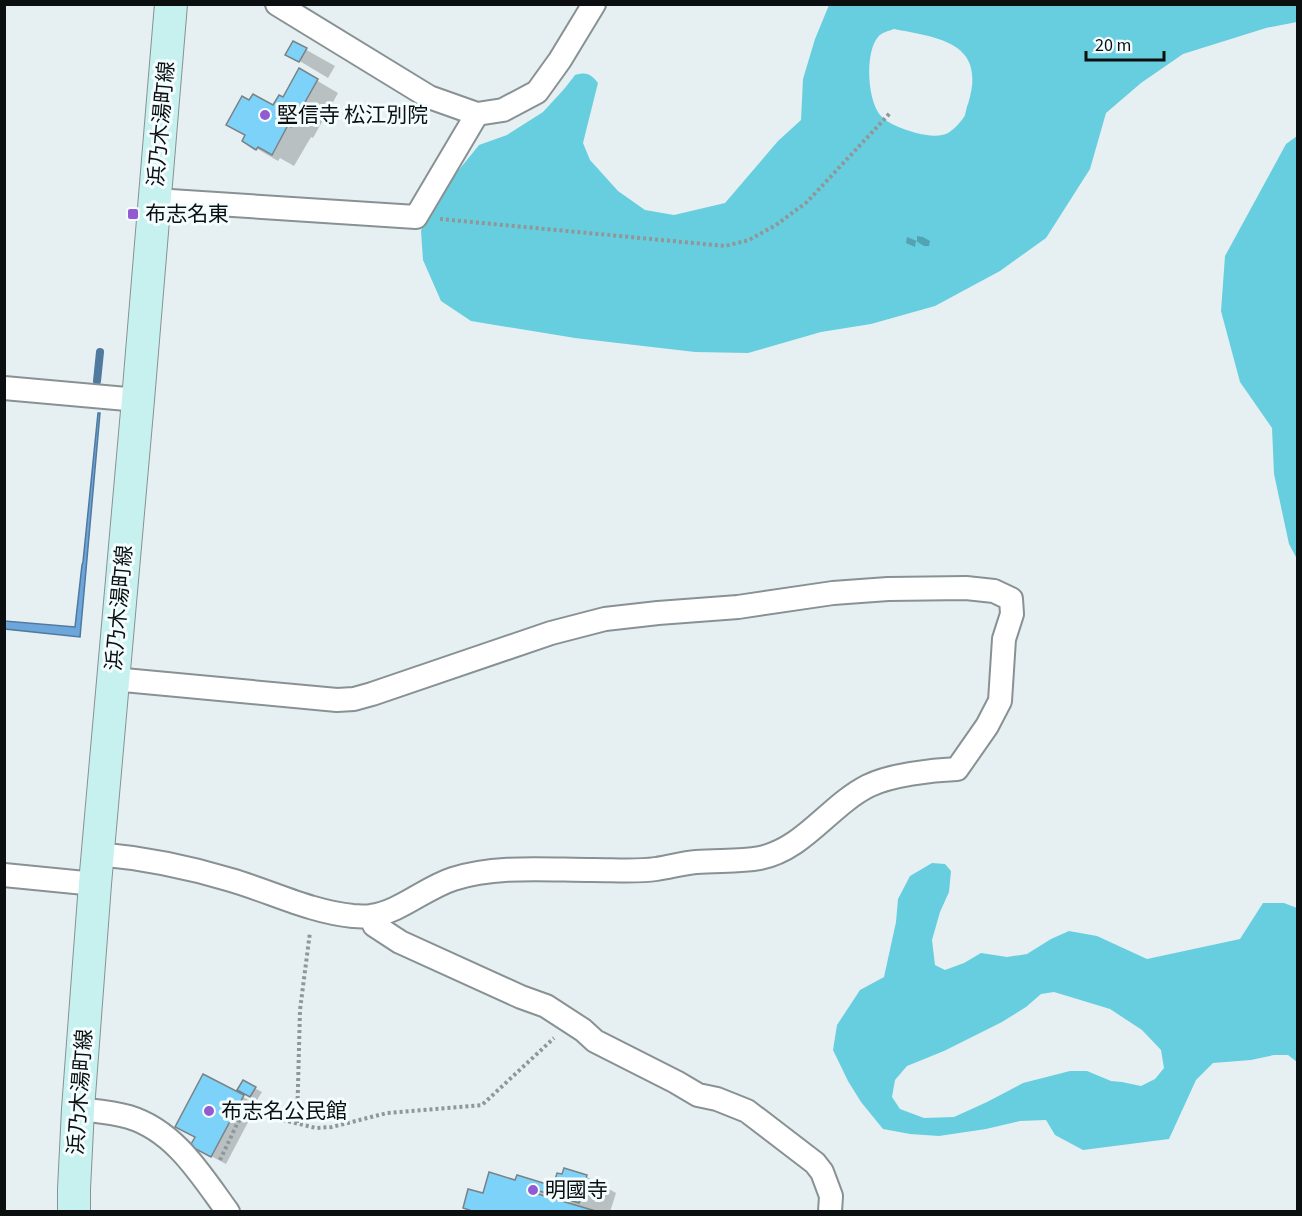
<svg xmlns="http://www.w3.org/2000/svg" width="1302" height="1216" viewBox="0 0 1302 1216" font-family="'Source Sans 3','Noto Sans JP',sans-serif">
  <rect width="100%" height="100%" fill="#e6f0f2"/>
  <!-- forest -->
  <path fill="#67cedf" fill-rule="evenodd" d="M829,5H1297V22L1266,28L1183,54L1141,83L1106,113L1090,169L1046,238L1000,271L935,306L871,324L821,332L748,353L695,352L626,344L575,338L471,321L441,301L423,260L421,231L432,203L479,145L507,135L543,112L565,88L575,75C586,72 590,73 598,83L583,143L590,160L618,191L645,210L674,215L725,203L778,141L801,120L803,79L815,39ZM894,29C941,38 987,43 968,104C966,108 966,114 964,117C961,122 952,131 948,133C939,138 925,135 916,133C904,129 889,125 880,115C867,99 865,52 878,37C882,32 889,31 894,29Z
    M1297,136V559L1289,544L1274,474L1272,428L1240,382L1221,311L1225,256L1286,144Z
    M932,863L945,864L951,871L949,892L940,912L932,940L935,965L945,970L964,963L981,953L1007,957L1027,954L1051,939L1069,931L1097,936L1147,959L1240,939L1263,903H1284L1297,908V1062L1288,1055H1274L1251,1060L1213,1063L1196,1080L1169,1139L1083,1150L1055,1135L1046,1120L1020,1121L986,1129L939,1136L910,1134L883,1129L861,1102L848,1081L833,1050L837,1025L860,990L884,977L896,922L898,899L910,876ZM1054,992L1110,1009L1142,1030L1161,1050L1164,1068L1155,1079L1141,1086L1122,1082L1111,1081L1087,1071H1070L1023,1083L987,1102L954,1117L924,1118L900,1109L892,1097L895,1080L907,1066L944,1051L1002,1022L1026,1007L1041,994Z"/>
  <!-- water -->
  <path fill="#6ca6db" stroke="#4f799e" stroke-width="1.5" d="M98,413H100L80,637L5,629V621L75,627L82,565L83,562Z"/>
  <!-- shadow -->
  <path fill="#0003" d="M294,43L335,66L328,78L288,54Z
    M299,70L338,93L313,138L311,137L294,166L280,158L278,161L244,141L247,135L283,99Z
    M917,236L923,237L930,241L929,246H924L916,241L915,247L906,243L907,237L917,241Z
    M243,1082L262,1092L257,1100L239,1090Z
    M243,1097L257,1105L226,1164L207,1154Z
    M565,1170L587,1177L616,1193L610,1212H472L465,1207L484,1195L516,1182L554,1188L564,1176Z"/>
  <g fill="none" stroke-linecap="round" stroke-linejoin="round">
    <!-- stream -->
    <path stroke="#4f799e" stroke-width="8" d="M97,381L100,352"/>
  </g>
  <!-- building -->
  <path fill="#7cd2f8" stroke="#7a8286" stroke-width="1.5" d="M293,41L307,48L299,62L285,55Z
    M299,68L318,79L291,127L288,125L272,155L258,147L256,150L242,141L245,135L226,125L242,96L249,100L253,94L273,105L279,95L283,97Z
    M203,1074L244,1095L211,1157L190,1146L195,1137L175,1127Z
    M243,1080L256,1087L250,1097L237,1090Z
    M564,1168L587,1175L579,1203L539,1191L538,1194L599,1212H475L463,1208L468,1189L483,1193L489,1172L515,1180L517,1175L553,1186L557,1173L562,1174Z"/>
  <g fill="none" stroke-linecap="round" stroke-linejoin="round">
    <defs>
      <path id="street" d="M277,4L429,97L477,114L503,110L537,92L560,60L594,4
        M155,200L416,217L477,114
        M4,388L138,400
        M98,854C143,858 188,867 231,880C272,892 311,912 353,916C358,916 365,917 371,916C400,912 425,888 453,879C497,865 547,870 593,870C614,870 636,872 656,869C670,867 683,863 696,862C717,860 739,862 760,858C804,849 829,806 868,786C890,775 932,770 957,769L987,726L1000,701L1004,639L1012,614L1011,599L994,591L966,588L888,589L833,593L738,607L658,613L605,619L551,633L372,694L354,699L337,700L113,679
        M4,875L95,884
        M371,916L374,925L400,942L521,997L546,1006L583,1030L595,1041L676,1082L698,1095L717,1099L747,1111L815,1163L822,1172L831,1196L830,1212
        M78,1109C95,1111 112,1112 129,1117C175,1131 201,1175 228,1212"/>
      <path id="secondary" d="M74,1212V1189L78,1109L95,884L138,400L171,4"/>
    </defs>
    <!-- street casing -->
    <use href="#street" stroke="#889193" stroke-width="26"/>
    <!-- secondary casing -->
    <use href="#secondary" stroke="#889193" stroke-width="34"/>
    <!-- path -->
    <path stroke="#8f9798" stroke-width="4" stroke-dasharray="3 3" stroke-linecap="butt" d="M440,219L725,246L749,240L776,225L807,202L891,112
      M297,1123L300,1010L310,932
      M220,1160L238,1122L245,1116L253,1113L316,1128L332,1127L387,1113L482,1105L554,1038"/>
    <!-- street -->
    <use href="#street" stroke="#fff" stroke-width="22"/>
    <!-- secondary -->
    <use href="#secondary" stroke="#c6f1ef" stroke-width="32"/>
  </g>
  <!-- markers -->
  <g fill="#935bd2" stroke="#f3fdff" stroke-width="2">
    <circle cx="265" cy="115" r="6"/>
    <rect x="127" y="208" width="12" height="12" rx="3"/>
    <circle cx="209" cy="1111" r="6"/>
    <circle cx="533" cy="1190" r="6"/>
  </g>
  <g text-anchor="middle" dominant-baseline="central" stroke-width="6" stroke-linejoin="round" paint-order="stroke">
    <!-- poi labels -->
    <g font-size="21" fill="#0c0f0f" stroke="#f3fdff" text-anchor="start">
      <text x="277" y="115">堅信寺 松江別院</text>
      <text x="145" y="214">布志名東</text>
      <text x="221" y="1111">布志名公民館</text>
      <text x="545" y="1190">明國寺</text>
    </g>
    <!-- street labels -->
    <g font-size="21" fill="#0c0f0f" stroke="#f3fdff">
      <text transform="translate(161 124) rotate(-85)">浜乃木湯町線</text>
      <text transform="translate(119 608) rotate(-85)">浜乃木湯町線</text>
      <text transform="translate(80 1092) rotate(-86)">浜乃木湯町線</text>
    </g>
  </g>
  <!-- border -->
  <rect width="1302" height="1216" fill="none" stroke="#0c0f0f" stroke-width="12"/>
  <!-- scale -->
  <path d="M1086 51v9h78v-9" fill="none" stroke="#0c0f0f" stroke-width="3"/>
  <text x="1095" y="51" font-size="18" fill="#0c0f0f" stroke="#f3fdff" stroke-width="4.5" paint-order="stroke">20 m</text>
</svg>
